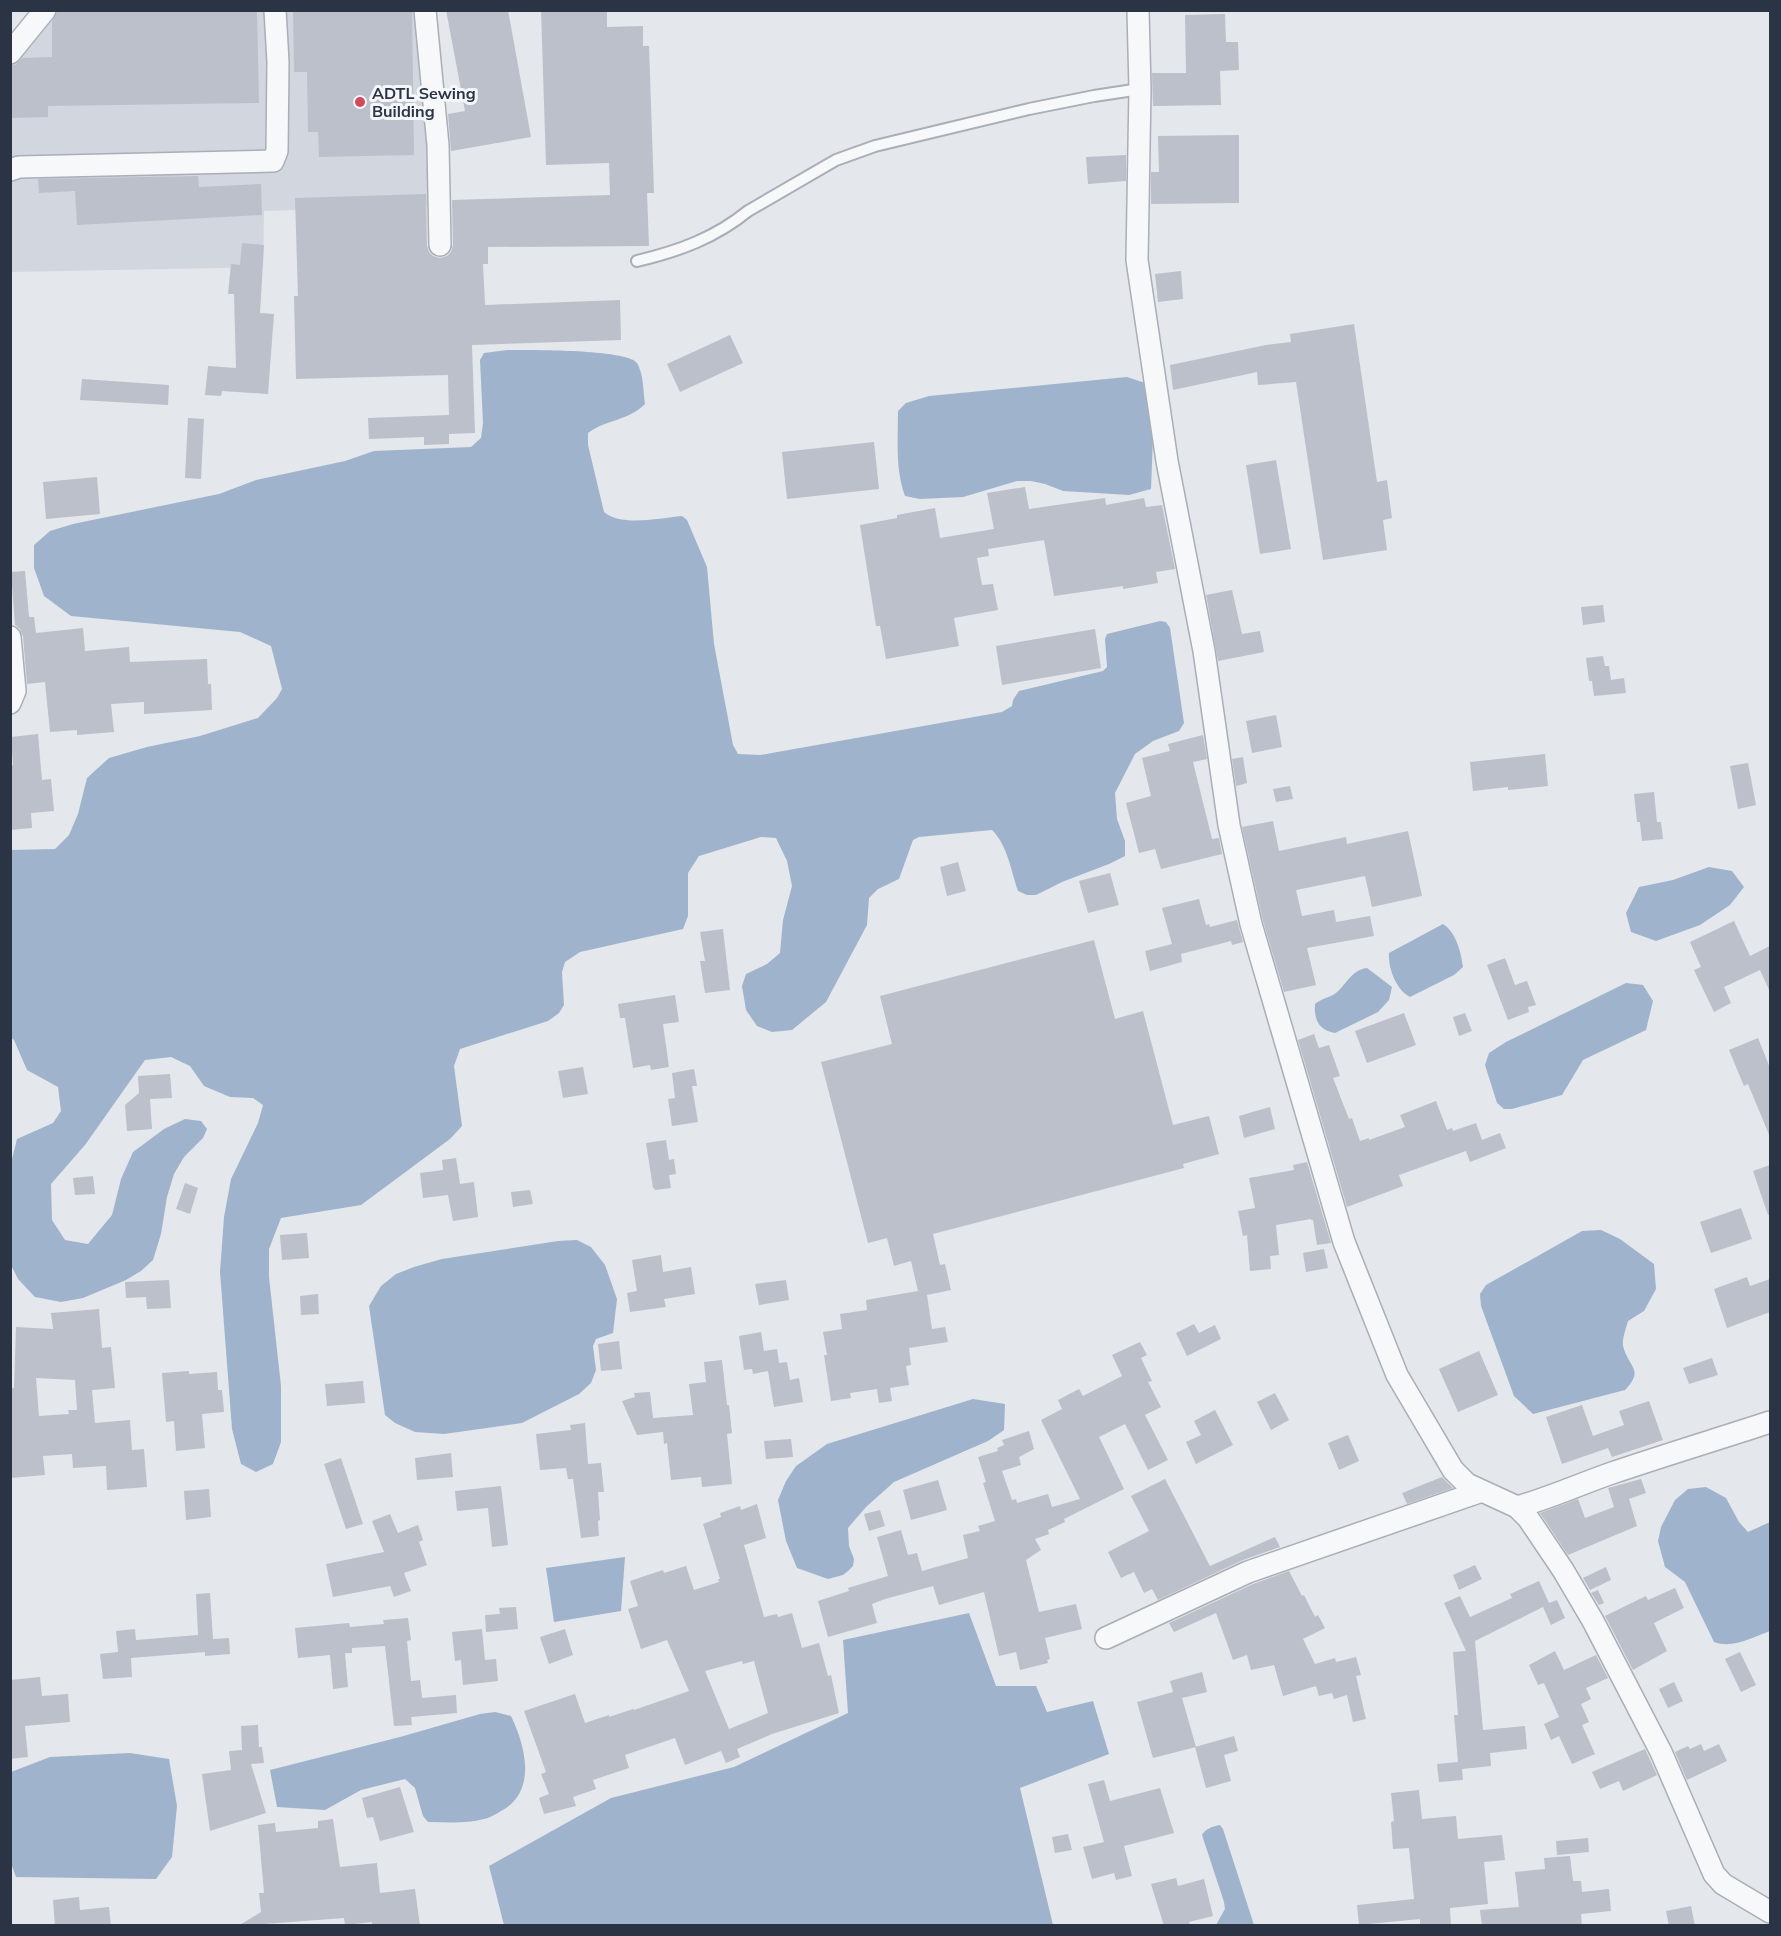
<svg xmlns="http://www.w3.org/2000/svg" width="1781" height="1936" viewBox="0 0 1781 1936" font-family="Mulish,sans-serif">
  <rect width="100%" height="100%" fill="#e4e7ec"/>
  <!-- built -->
  <path fill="#d2d6de" d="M50,11H427L434,206L264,211L263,267L11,272V65Z"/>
  <!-- water -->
  <path fill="#9fb4cc" d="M507,350C528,350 627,349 637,363C644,375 643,391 645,404C628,421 607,419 588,433V445L604,512C621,527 660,518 682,516L687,520L707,567L714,644L733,745L738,754L760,755L1002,712L1012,706L1013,700L1019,691L1103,671L1107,667L1105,639L1107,634L1160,621L1166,622L1170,628L1184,723L1179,731L1153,741L1135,754L1115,793L1117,819L1125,841V856L1109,864L1062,882L1036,895H1027L1018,891C1011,871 1008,846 992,830L919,837L913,840L899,879L878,889L869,898L867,925L826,1002L792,1030L772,1032L757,1026L746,1010L742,986L746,974L767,964L780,953L783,920L792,886L787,861L776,838L761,837L699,856L688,873V916L683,929L580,952L565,962L562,972L564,1005L559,1013L548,1021L460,1049L454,1066L462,1126L450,1139L361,1205L281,1218L269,1249V1277L281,1386V1442L273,1464L256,1472L241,1464L232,1429L220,1272L224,1217L231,1179L258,1123L263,1105L253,1098L230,1097L204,1086L190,1066L171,1057L145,1060L85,1145L51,1184L52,1220L65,1240L88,1244L112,1215L121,1179L133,1152L164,1129L185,1119L201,1121L207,1129L203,1138L184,1157L174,1174L167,1197L161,1234L153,1260L141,1271L126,1280L83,1298L61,1302L35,1297L18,1279L11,1265V1186L12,1159L17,1139L53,1123L61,1111L58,1087L27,1070L14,1040L11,1038L10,850L55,849L69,835L78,814L87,778L109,758L147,747L200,736L258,718L277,698L282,689L271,646L240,632L71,616L44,596L34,568V545L50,531L73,524L219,494L256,480L345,461L374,451L471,447L481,438L483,423L480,360L484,353Z
    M1127,377L1148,384L1154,411L1151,489L1129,495L1063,491L1045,484L1031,481H1017L963,497L920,499L905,496C895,469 898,439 898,411L906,403L929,396Z
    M1709,867L1732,871L1744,887L1730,905L1700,925L1656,941L1631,932L1626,913L1639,887L1673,880Z
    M1443,924C1456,932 1461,952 1463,967L1454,975L1410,997C1396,990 1388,968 1389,953Z
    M1367,968L1392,987L1389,1000L1378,1012L1335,1033C1318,1030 1314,1019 1315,1004C1321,999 1327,998 1333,995C1346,987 1350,970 1367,968Z
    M1626,983L1643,985L1653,1001L1646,1030L1583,1060L1562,1095L1512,1109H1504L1497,1103L1485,1065L1489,1053L1506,1042Z
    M1601,1230L1620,1239L1654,1264L1656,1289L1644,1311L1628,1321C1626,1328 1622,1339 1623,1346C1628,1367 1645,1369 1625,1390L1533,1414L1514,1396L1481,1306L1480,1294L1486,1285L1582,1231Z
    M577,1240L591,1247L605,1265L617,1299L613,1333L596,1339L593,1346L596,1370L591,1383L579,1394L522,1423L444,1434L415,1432L395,1423L385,1415L369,1306L381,1286L396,1274L414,1267L442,1259L558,1241Z
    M973,1399L1005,1404L1004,1430L988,1441L894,1482L866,1507L848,1528L849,1546L854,1559L853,1566L848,1571L843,1575L828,1579L797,1568L786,1541L778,1500L786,1481L796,1466L827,1444Z
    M1706,1487L1726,1498L1739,1522L1748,1532L1770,1522V1631C1753,1637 1733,1649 1714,1642L1685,1582L1665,1567L1658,1541L1661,1527L1675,1500L1688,1489Z
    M625,1557L621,1611L554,1622L546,1568Z
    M969,1613L996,1686H1036L1047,1712L1093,1701L1109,1754L1020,1788L1053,1925H504L489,1866L611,1798L734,1767L848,1713L843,1640Z
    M495,1712L511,1716C526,1747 537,1792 501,1811C496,1814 490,1818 484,1819C466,1824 447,1822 428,1822L423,1816L415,1788L405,1779L361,1790L325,1810L277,1807L270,1770L400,1737L480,1714Z
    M130,1753L169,1759L177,1806L172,1857L156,1879L16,1877L11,1863V1772L50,1757Z
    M1220,1825L1223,1829L1254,1925H1216L1225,1909L1224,1902L1202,1835C1205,1829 1213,1826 1220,1825Z"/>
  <!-- building -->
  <path fill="#bbc0ca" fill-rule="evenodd" d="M58,10H257L259,103L48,106V117L10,118V65H15L22,58L52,57V22Z
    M311,10H412L414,155L319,157L318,132H308L307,72H294L293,11Z
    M446,10H508L531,137L451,151L448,114L465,111Z
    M541,10H607V27L643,26V46H649L654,193H647L649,246L488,247V264H483L485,305L620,300L621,340L472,345L475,433L449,434V444L424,445V437L369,439L368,418L449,415L448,375L296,379L294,296H298L295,198L426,194L427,246L429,252L433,256L440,258L447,256L451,252L453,245L452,200L610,195L609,163L546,165Z
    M1225,14L1226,42H1238L1239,70L1220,71L1221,105L1153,106L1152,73H1186L1185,15Z
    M1239,135V203L1151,204V172H1159L1158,136Z
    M1126,155V181L1088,184L1086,157Z
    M198,176L199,187L261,184L262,215L77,225L75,191L39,193L38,179Z
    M242,243L264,245L260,313L274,314L268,394L222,391L221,396L205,395L208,366L236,368L234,294H228L231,264L240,265Z
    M1181,271L1183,299L1158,302L1155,274Z
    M1354,324L1377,482L1387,480L1392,518L1383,520L1387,550L1323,560L1296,382L1258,385L1257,372L1173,390L1170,365L1266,345L1291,342L1290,334Z
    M730,335L743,363L680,392L667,364Z
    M82,379L169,385L168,405L80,400Z
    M188,418L204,419L201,479L185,478Z
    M874,442L879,489L787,499L782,452Z
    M1276,460L1291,549L1260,554L1246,465Z
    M97,477L100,514L46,519L43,482Z
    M1025,487L1029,509L1105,498L1106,505L1144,498L1146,507L1162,505L1175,569L1156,572L1158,583L1123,589V586L1054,596L1044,540L988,549L989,556L977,558L982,585L993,584L998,610L954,618L959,646L886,659L880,626H876L860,525L897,518V515L935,508L940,538L994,529L987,493Z
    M25,571L29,617H34L36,633L83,628L85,651L129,647L130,662L207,659L208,684H211L212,710L144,714V702L111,704L114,732L77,735V730L50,732L45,682L27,684L23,636L20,629L15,625L11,572Z
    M1232,590L1242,634L1260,631L1264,652L1218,661L1206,595Z
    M1603,605L1605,622L1583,625L1581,607Z
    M1095,629L1101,668L1002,685L996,646Z
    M1603,656L1605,666H1609L1611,680L1624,678L1626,693L1594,696L1592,681H1589L1586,658Z
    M1276,715L1282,747L1252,753L1246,721Z
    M38,734L42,780L51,779L54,811L31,813L32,828L10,830V765H13L11,737Z
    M1203,735L1207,759L1193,762L1212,839L1219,838L1222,854L1161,869L1155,849L1139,853L1126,803L1151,796L1142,758L1170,751L1168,744Z
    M1545,754L1548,786L1508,790V787L1473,791L1470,762Z
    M1243,757L1247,783L1236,786L1232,759Z
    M1748,763L1756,805L1738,809L1730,766Z
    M1290,786L1293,799L1276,802L1273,789Z
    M1654,792L1657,822H1661L1663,839L1642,841L1640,822H1637L1634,794Z
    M1273,821L1279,851L1346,837L1347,844L1408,831L1422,896L1372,907L1365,876L1296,890L1302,916L1334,910L1336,922L1370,916L1374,936L1307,948L1316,985L1284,992L1263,921L1242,827Z
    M958,862L966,891L947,896L940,867Z
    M1110,873L1119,905L1088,913L1079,881Z
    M1199,899L1206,925L1209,924L1210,927L1237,920L1243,942L1232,945L1231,941L1181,954L1182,962L1150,971L1145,951L1172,944L1162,908Z
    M1734,921L1750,956L1770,946V992L1760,970L1724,987L1731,1003L1714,1012L1694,970L1701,967L1690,942Z
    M723,929L730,990L705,993L700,961H705L700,932Z
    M1094,940L1115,1019L1143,1011L1173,1125L1209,1116L1219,1154L1183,1164L1184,1168L933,1234L940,1265L945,1264L951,1290L927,1295L932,1329L945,1327L948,1342L909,1348L911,1365L906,1366L909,1385L890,1388L892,1401L879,1403L877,1389L850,1393L851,1398L831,1401L824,1355H827L823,1332L842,1329L840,1314L867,1310L866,1300L918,1291L911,1261L894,1266L887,1238L868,1243L821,1062L892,1044L880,996Z
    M1505,958L1515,985L1527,981L1536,1005L1528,1007L1529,1012L1508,1020L1487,965Z
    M675,995L679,1022L663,1024L669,1067L651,1070L650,1065L633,1068L625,1018H620L618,1004Z
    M1404,1013L1416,1045L1367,1063L1355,1031Z
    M1465,1013L1472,1031L1459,1036L1453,1017Z
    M1314,1034L1319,1048L1329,1045L1340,1076L1333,1078L1349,1119L1352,1118L1360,1141L1369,1138V1140L1405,1127L1400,1115L1436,1101L1447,1130L1452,1128L1453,1131L1476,1123L1482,1140L1500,1133L1506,1148L1470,1162L1466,1151L1399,1175L1403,1186L1347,1207L1298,1040Z
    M1758,1038L1770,1068V1137L1748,1084L1744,1086L1729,1050Z
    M583,1067L588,1094L563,1098L558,1071Z
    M694,1069L697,1086H692L698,1122L672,1126L668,1099L675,1098L672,1073Z
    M170,1074L172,1098L150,1099L152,1129L127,1131L125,1105L139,1093L138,1076Z
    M1270,1107L1275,1129L1244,1138L1239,1116Z
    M666,1140L669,1160L674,1159L676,1174L669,1175L671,1188L655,1190L654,1188H653L646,1143Z
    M456,1158L460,1184L474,1182L478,1217L453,1221L448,1195L423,1198L420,1173L443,1170L442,1160Z
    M1307,1162L1331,1243L1317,1245L1313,1220H1311V1219L1276,1225L1279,1255L1270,1256L1271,1269L1250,1271L1247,1235L1243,1236L1238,1211L1255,1208L1249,1178L1294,1170L1293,1165Z
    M1770,1165V1215H1768L1753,1171Z
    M93,1176L95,1194L75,1195L73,1178Z
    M185,1183L198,1188L190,1214L176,1209Z
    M530,1190L533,1204L513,1207L511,1192Z
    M1741,1208L1752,1239L1711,1253L1700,1222Z
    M307,1233L309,1258L282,1260L280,1235Z
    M1324,1249L1328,1268L1306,1272L1303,1253Z
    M661,1255L663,1272L691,1267L695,1294L664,1299L666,1307L630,1312L627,1293L637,1291L632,1260Z
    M1747,1277L1750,1286L1770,1279V1312L1727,1328L1714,1289Z
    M169,1280L171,1308L147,1309L146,1297L126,1298L125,1282Z
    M786,1280L789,1300L759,1305L755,1284Z
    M318,1294L319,1314L301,1315L300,1296Z
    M99,1309L102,1348L111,1347L115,1388L92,1390L95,1423L130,1420L132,1450L144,1449L147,1487L107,1490L106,1466L73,1468L72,1454L43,1456L45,1475L10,1478V1388H14L16,1327L53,1329L51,1313ZM36,1378L75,1380L77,1410H68L69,1414L39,1416Z
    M1194,1324L1199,1333L1215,1325L1221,1339L1187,1356L1176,1333Z
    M761,1332L764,1351L777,1349L779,1363L787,1362L790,1380L799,1378L803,1402L774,1407L768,1371L753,1374L752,1369L744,1370L739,1336Z
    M619,1341L622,1369L601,1371L598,1344Z
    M1140,1342L1147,1355L1141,1358L1152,1381L1148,1382L1161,1407L1145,1415L1168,1460L1148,1470L1125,1424L1099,1437L1124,1489L1064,1519L1065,1522L1048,1530L1049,1534L1035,1539L1041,1550L1026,1560L1039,1612L1076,1604L1082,1629L1045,1638L1050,1659L1047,1660L1048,1663L1020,1670L1016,1652L999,1656L984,1592L939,1605L933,1586L885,1599L872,1604L877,1623L828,1637L818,1601L849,1591L848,1588L888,1576L877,1537L901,1530L908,1555L917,1553L922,1571L968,1558L963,1535L980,1531L978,1526L995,1521L983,1483L986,1482L978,1457L998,1451L997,1448L1004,1445L1002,1440L1029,1431L1034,1449L1019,1457L1021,1465L1002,1471L1012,1500L1016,1499L1017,1503L1048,1494L1052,1507L1080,1499L1041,1420L1062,1409L1058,1400L1079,1389L1083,1396L1122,1376L1112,1355Z
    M1479,1351L1498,1395L1458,1412L1439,1369Z
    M1712,1358L1718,1375L1689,1384L1683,1368Z
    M722,1360L727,1405H729L732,1433L727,1434L732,1484L702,1487L701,1477L671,1480L667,1443L664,1444L663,1432L637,1435L622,1401L635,1397L634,1393L650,1392L653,1418L693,1415L689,1384L706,1382L704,1362Z
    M189,1371V1374L217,1372L218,1390H222L224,1412L202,1414L205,1448L176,1451L174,1421L166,1422L162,1373Z
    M363,1381L365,1403L327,1406L325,1384Z
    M1275,1393L1289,1420L1271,1430L1257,1402Z
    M1649,1401L1663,1440L1612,1457L1608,1448L1562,1464L1546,1417L1582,1405L1593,1436L1624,1425L1619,1411Z
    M1215,1410L1233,1445L1196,1464L1186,1442L1201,1435L1194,1421Z
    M585,1423L588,1464L601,1463L604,1492H598L600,1520L598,1521L599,1536L581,1538L573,1479H568L566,1468L540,1470L536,1434L571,1430L570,1425Z
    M1348,1435L1359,1461L1339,1470L1328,1443Z
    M791,1439L793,1457L766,1459L764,1441Z
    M451,1453L453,1477L417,1480L415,1458Z
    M341,1458L363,1524L346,1529L324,1464Z
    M1442,1477L1453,1488L1407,1504L1402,1493Z
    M1165,1479L1210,1566L1275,1537L1280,1547L1243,1560L1158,1600L1152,1589L1144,1593L1134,1572L1121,1578L1108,1552L1149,1531L1131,1496Z
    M1641,1479L1646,1493L1629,1499L1637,1526L1568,1555L1540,1513L1578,1499L1585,1518L1614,1507L1608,1488Z
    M938,1480L947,1510L911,1520L903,1490Z
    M501,1486L508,1545L492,1547L488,1508L457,1511L455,1491Z
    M209,1489L211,1517L186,1520L184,1491Z
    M757,1504L766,1538L744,1545L764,1617L777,1614L778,1617L792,1613L802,1648L819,1643L828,1676L831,1675L839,1713L772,1734L737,1749L740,1757L726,1763L721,1751L685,1765L675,1738L625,1755L629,1768L593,1780L596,1789L573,1797L576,1806L544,1814L539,1798L549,1794L541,1774L546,1772L524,1711L575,1694L585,1723L609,1715V1717L633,1709L634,1710L689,1691L667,1640L641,1649L628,1609L638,1606L630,1581L663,1570L664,1573L686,1566L694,1590L719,1582L718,1579H720L703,1524L721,1517L720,1513L740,1506L741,1510ZM742,1661L743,1664L754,1661L768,1713L729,1729L705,1671Z
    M880,1510L885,1526L869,1531L864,1514Z
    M390,1514L398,1533L418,1525L423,1540L419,1542L427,1565L404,1573L411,1591L394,1597L390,1586L333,1597L326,1564L384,1552L372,1521Z
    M1475,1565L1482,1579L1459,1590L1453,1575Z
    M1606,1567L1611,1580L1590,1590L1583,1578Z
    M1289,1571L1302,1596L1304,1595L1315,1617L1318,1615L1325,1628L1303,1639L1315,1664L1335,1658L1336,1662L1356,1657L1361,1675L1356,1676L1366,1719L1353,1722L1347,1695L1334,1699L1332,1693L1319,1696L1316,1686L1283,1696L1274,1665L1251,1670L1247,1655L1233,1660L1216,1613L1174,1632L1169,1623L1253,1584Z
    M1539,1581L1549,1603L1557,1600L1565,1618L1551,1625L1543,1607L1475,1641L1483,1730L1525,1726L1527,1749L1490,1753L1491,1766L1462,1769L1463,1780L1439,1782L1437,1764L1458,1762L1454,1715H1458L1453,1652L1466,1651L1444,1603L1460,1596L1470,1617L1512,1598L1510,1594Z
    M1675,1588L1684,1608L1654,1623L1667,1651L1633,1670L1605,1616L1646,1596L1648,1600Z
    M1598,1590L1604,1603L1599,1605L1591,1593Z
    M210,1593L213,1639L229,1638L230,1654L205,1656V1652L131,1658L132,1677L103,1679L100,1654L118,1652L116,1631L135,1629L136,1640L198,1635L196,1594Z
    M516,1607L518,1629L486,1632L485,1615L500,1614L499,1608Z
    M408,1618L411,1640L407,1641L411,1681L420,1680L422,1698L456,1695L457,1713L411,1717L412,1725L394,1726L385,1646L352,1648V1653H345L348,1687L333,1689L330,1655L298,1658L295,1628L349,1623L350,1627L384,1624L383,1620Z
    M482,1629L485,1660L496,1659L498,1681L463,1685L461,1660L455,1661L452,1632Z
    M565,1629L573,1655L549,1664L540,1637Z
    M1555,1651L1564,1670L1596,1655L1608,1678L1586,1688L1591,1699L1581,1704L1589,1722L1582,1725L1595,1754L1572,1764L1559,1736L1551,1740L1544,1724L1559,1717L1544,1683L1538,1685L1529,1665Z
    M1740,1652L1756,1685L1741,1692L1725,1659Z
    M1202,1672L1207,1692L1182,1698L1196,1747L1153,1758L1137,1702L1173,1692L1170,1681Z
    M40,1677L42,1696L68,1694L70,1722L25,1726L28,1757L10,1759V1680Z
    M1674,1682L1683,1701L1668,1708L1659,1689Z
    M258,1725L259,1747H262L264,1763L251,1764L266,1813L210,1831L202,1774L231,1770L229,1751L242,1750L241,1726Z
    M1234,1736L1238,1751L1224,1755L1231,1781L1206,1788L1195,1747Z
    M1701,1744L1704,1751L1719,1744L1727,1761L1687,1780L1675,1752L1688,1746L1690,1749Z
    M1645,1749L1657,1775L1623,1791L1619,1781L1600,1789L1592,1772Z
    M1104,1780L1110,1801L1160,1788L1174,1833L1124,1846L1132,1876L1116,1880L1114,1873L1092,1879L1083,1847L1104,1842L1088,1784Z
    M400,1787L414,1832L380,1841L373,1817L367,1818L362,1798Z
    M1419,1790L1422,1819L1456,1816L1458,1839L1502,1835L1505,1860L1484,1862L1488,1904L1450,1908L1451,1926H1420V1919L1359,1925L1357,1905L1414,1899L1409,1848L1393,1849L1391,1822L1394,1821L1391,1793Z
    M333,1819L340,1867L377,1863L380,1893L415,1889L420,1926H372V1922L345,1925L344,1918L238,1926L261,1912L259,1893H264L258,1825L275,1823L276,1832L318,1828V1821Z
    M1068,1834L1072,1850L1055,1853L1052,1837Z
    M1588,1838L1589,1852L1557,1855L1556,1841Z
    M1570,1856L1573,1881H1581L1582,1892L1609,1889L1611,1911L1581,1914L1582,1926H1482L1480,1910L1519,1907L1515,1872L1545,1869L1544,1858Z
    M1176,1878L1178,1886L1204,1879L1213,1916L1189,1922L1190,1926H1164L1151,1884Z
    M79,1897L80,1910L109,1907L111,1926H55L53,1900Z
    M1691,1906L1695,1926H1669L1666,1911Z"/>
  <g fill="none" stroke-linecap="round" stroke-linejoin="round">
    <defs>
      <path id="lane" d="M637,261C679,251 715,238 748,211L836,160L875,146L1029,109L1094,96L1140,89"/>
      <path id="street" d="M425,10L438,145L440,245
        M1138,10L1140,89L1137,260L1167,461L1204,651L1229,825L1251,924L1344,1242L1397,1375L1453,1470L1467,1484L1517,1507L1528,1518L1563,1570L1593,1621L1661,1752L1714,1874L1723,1884L1770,1912
        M10,53L45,10
        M10,170L19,167L273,161L277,151L278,62L275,10
        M10,637L15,691L10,703
        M1517,1507C1550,1498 1580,1484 1612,1473C1665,1455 1718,1439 1770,1422
        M1106,1638L1248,1572L1482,1491"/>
    </defs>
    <!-- lane casing -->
    <use href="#lane" stroke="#a9aeb7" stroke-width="14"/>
    <!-- street casing -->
    <use href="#street" stroke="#a9aeb7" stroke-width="24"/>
    <!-- lane -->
    <use href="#lane" stroke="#f7f8fa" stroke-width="10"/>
    <!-- street -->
    <use href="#street" stroke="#f7f8fa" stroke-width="21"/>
  </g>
  <!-- markers -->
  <circle fill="#d1495b" stroke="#f4f6f9" stroke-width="2" cx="360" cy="102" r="6"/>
  <g text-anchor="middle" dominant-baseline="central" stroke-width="6" stroke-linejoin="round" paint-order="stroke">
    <!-- poi labels -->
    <g font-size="16" font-weight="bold" fill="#2b3445" stroke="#f4f6f9" text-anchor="start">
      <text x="372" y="93">ADTL Sewing<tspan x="372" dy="18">Building</tspan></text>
    </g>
  </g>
  <!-- border -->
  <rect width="1781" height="1936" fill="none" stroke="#2b3445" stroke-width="24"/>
</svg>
